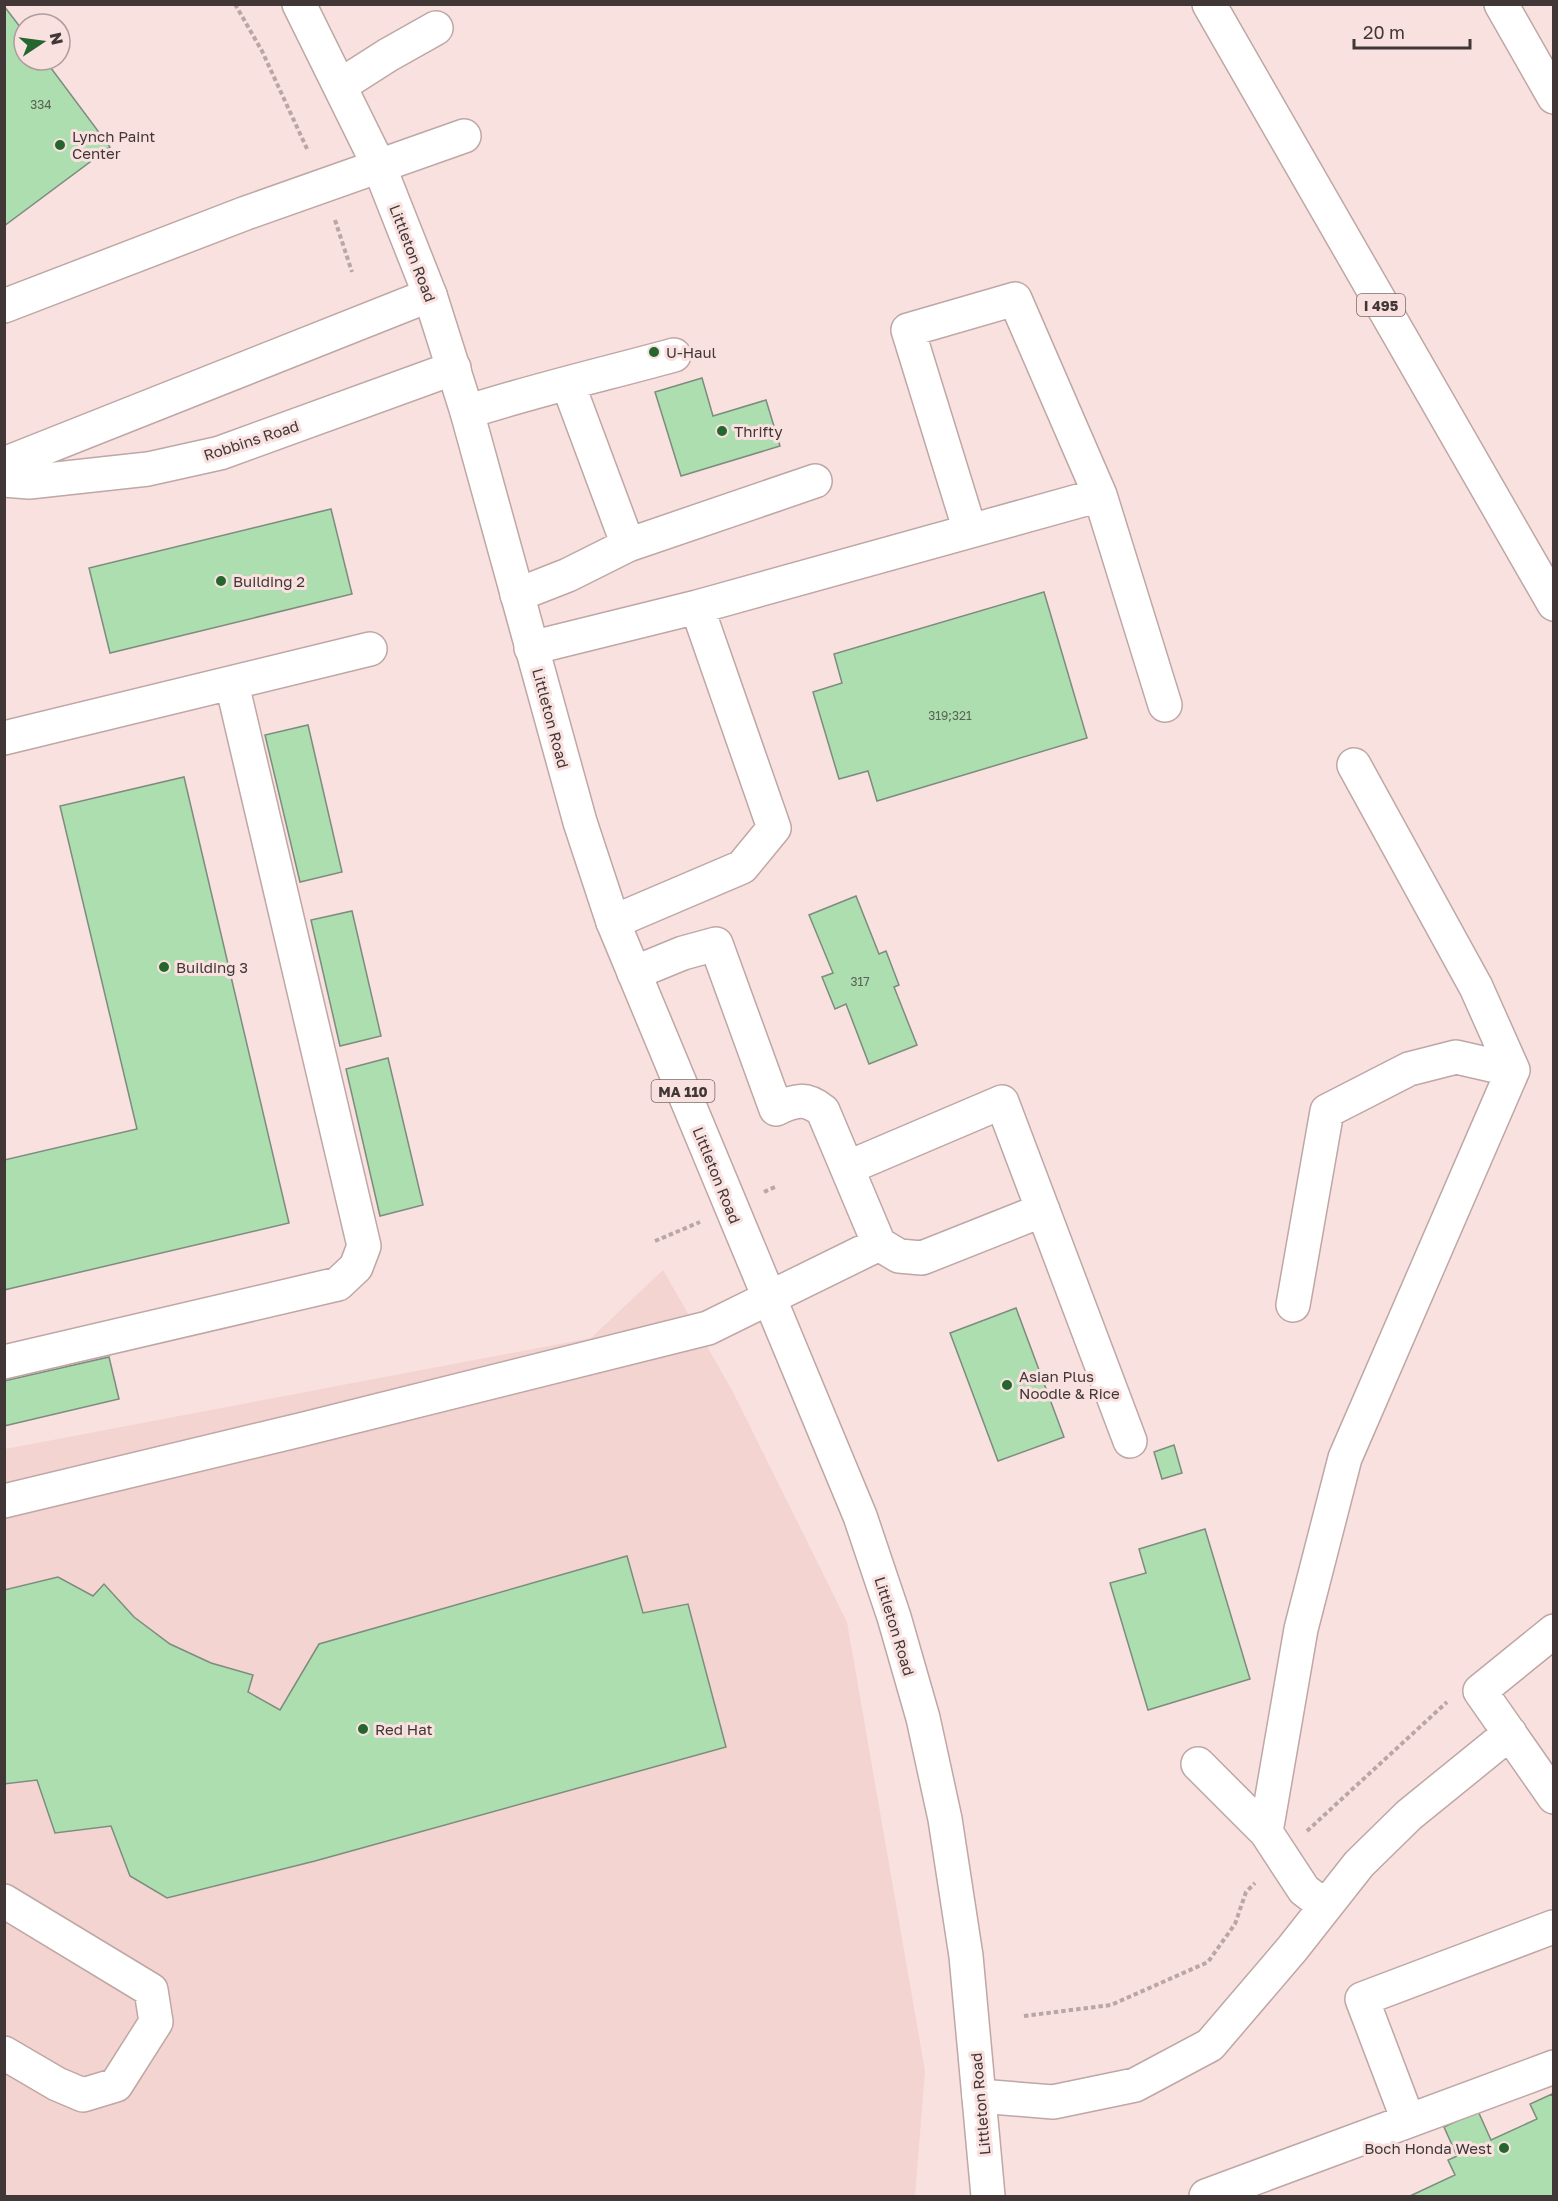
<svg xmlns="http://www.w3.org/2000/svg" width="1558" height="2201" viewBox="0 0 1558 2201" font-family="'Golos Text',sans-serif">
  <rect width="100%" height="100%" fill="#f9e1e0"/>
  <!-- built -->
  <path fill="#f3d4d1" d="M663,1270L732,1390L847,1622L925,2071L915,2196H5V1449L591,1338Z"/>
  <!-- building -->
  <path fill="#acdeaf" stroke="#7d8c7e" stroke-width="1.5" d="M4,6L24,32V60H45L110,147L4,226Z
    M702,378L713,416L766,400L780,446L681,476L655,392Z
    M331,509L352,594L110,653L89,568Z
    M1044,592L1087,738L877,801L868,771L839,779L813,692L842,683L834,654Z
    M308,725L342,872L300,882L265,735Z
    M184,777L289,1223L4,1290V1160L137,1129L60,806Z
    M856,896L879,954L886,951L899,985L894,987L917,1045L869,1064L846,1004L835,1009L822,977L833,973L809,915Z
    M352,911L381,1036L340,1046L311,920Z
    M388,1058L423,1205L380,1216L346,1069Z
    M1016,1308L1064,1437L998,1461L950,1333Z
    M109,1357L119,1399L4,1426V1381Z
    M1174,1445L1182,1473L1162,1479L1154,1452Z
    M1205,1529L1250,1679L1148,1710L1110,1583L1146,1573L1139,1549Z
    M627,1556L643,1613L688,1604L726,1747L315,1861L167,1898L130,1876L111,1826L55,1833L37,1780L4,1784V1590L58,1577L93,1596L104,1584L134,1617L170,1644L211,1663L253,1675L248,1692L280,1710L319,1644Z
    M1552,2094L1554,2098V2196H1410L1455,2175L1448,2160L1457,2156L1444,2127L1478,2111L1491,2140L1537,2119L1530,2104Z"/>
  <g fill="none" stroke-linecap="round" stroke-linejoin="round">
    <defs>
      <path id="minor" d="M341,85L388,55L436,28
        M4,306L246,213L464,136
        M568,384L628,545
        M467,412C535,390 605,374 674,355
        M4,464L430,295
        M4,480L29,482L148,469L220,453L454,368
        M970,531L908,330L1015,299L1100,495
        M517,595L568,575L628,545L815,481
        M697,607L1100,495L1165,705
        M531,648L697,607L774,828L742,867L613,922
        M4,738L370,649
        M1354,765L1476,987L1513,1070
        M847,1168L1002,1102L1130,1441
        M879,1244L899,1256L922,1258L1043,1210
        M1293,1305L1327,1111L1409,1069L1456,1057L1513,1070L1345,1458L1301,1629L1266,1832L1304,1890L1325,1906
        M4,1362L338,1284L356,1267L364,1246L232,684
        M4,1501L300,1430L708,1328L879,1244L823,1111C806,1097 795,1100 776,1109L716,944L683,953L634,973
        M1554,1631L1480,1691L1554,1797
        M1198,1764L1266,1832
        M4,1901L151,1990L156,2022L116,2085L83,2095L57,2084L4,2053
        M979,2096L1053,2102L1135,2085L1210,2045L1292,1949L1359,1864L1409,1815L1510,1733
        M1408,2120L1362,1999L1553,1927
        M1206,2196L1554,2067"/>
      <path id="major" d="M299,4L379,166L430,295L467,412L580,822L613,922L860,1516L894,1617L923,1718L945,1819L966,1956L988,2196"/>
      <path id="highway" d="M1209,4L1554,604
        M1501,4L1554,97"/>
    </defs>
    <!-- minor casing -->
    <use href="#minor" stroke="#bea7a5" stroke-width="36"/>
    <!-- major casing -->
    <use href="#major" stroke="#bea7a5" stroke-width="36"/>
    <!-- highway casing -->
    <use href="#highway" stroke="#bea7a5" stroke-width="36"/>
    <!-- path -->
    <path stroke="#b9a7a6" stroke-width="4" stroke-dasharray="4.5 3" stroke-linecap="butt" d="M235,4L262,51L308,151
      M335,220L352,272
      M764,1192L777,1186
      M655,1241L700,1222
      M1307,1831L1447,1702
      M1024,2016L1111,2005L1208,1962L1235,1924L1246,1892L1255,1883"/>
    <!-- minor -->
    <use href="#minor" stroke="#fff" stroke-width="33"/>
    <!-- major -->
    <use href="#major" stroke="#fff" stroke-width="33"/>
    <!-- highway -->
    <use href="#highway" stroke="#fff" stroke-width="33"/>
  </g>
  <!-- markers -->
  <g fill="#25652e" stroke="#f9e1e0" stroke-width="2">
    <circle cx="60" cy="145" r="6"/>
    <circle cx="654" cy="352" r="6"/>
    <circle cx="722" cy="431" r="6"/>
    <circle cx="221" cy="581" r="6"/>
    <circle cx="164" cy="967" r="6"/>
    <circle cx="1007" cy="1385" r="6"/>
    <circle cx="363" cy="1729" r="6"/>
    <circle cx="1504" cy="2148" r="6"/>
  </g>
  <g text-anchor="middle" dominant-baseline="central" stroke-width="6" stroke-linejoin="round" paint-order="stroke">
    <!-- number labels -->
    <g font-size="12" fill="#5b6154">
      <text x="41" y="104">334</text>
      <text x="950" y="715">319;321</text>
      <text x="860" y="981">317</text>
    </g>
    <!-- shield labels -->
    <g fill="#f9e1e0" stroke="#786a69" stroke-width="1.5">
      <rect x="1357" y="294" width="48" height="22" rx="4.5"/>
      <rect x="651.5" y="1080" width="63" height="22" rx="4.5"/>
    </g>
    <g font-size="14" font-weight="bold" fill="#403736">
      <text x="1381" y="305">I 495</text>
      <text x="683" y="1091">MA 110</text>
    </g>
    <!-- poi labels -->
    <g font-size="15" fill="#403736" stroke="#f9e1e0" text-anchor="start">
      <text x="72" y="136">Lynch Paint<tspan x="72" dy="17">Center</tspan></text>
      <text x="666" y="352">U-Haul</text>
      <text x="734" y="431">Thrifty</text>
      <text x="233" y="581">Building 2</text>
      <text x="176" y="967">Building 3</text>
      <text x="1019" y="1376">Asian Plus<tspan x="1019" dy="17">Noodle &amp; Rice</tspan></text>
      <text x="375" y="1729">Red Hat</text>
      <text x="1492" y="2148" text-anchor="end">Boch Honda West</text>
    </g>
    <!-- street labels -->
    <g font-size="15" fill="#403736" stroke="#f9e1e0">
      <text transform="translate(413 253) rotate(69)">Littleton Road</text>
      <text transform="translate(251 440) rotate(-18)">Robbins Road</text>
      <text transform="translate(551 718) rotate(75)">Littleton Road</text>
      <text transform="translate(717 1175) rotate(68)">Littleton Road</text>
      <text transform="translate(895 1626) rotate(73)">Littleton Road</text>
      <text transform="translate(980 2104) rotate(-95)">Littleton Road</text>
    </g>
  </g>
  <!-- border -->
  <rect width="1558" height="2201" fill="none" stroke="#403736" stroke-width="12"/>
  <!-- north arrow -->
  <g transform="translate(42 42) rotate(77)"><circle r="28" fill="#f9e1e0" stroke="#af9d9c" stroke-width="1.5"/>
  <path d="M0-4.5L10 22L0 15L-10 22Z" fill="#25652e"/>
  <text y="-9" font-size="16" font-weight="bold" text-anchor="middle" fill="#403736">N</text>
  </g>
  <!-- scale -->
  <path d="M1354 39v9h116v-9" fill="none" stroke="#403736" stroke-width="3"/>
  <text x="1363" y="39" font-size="18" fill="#403736" stroke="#f9e1e0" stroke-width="4.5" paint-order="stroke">20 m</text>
</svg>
